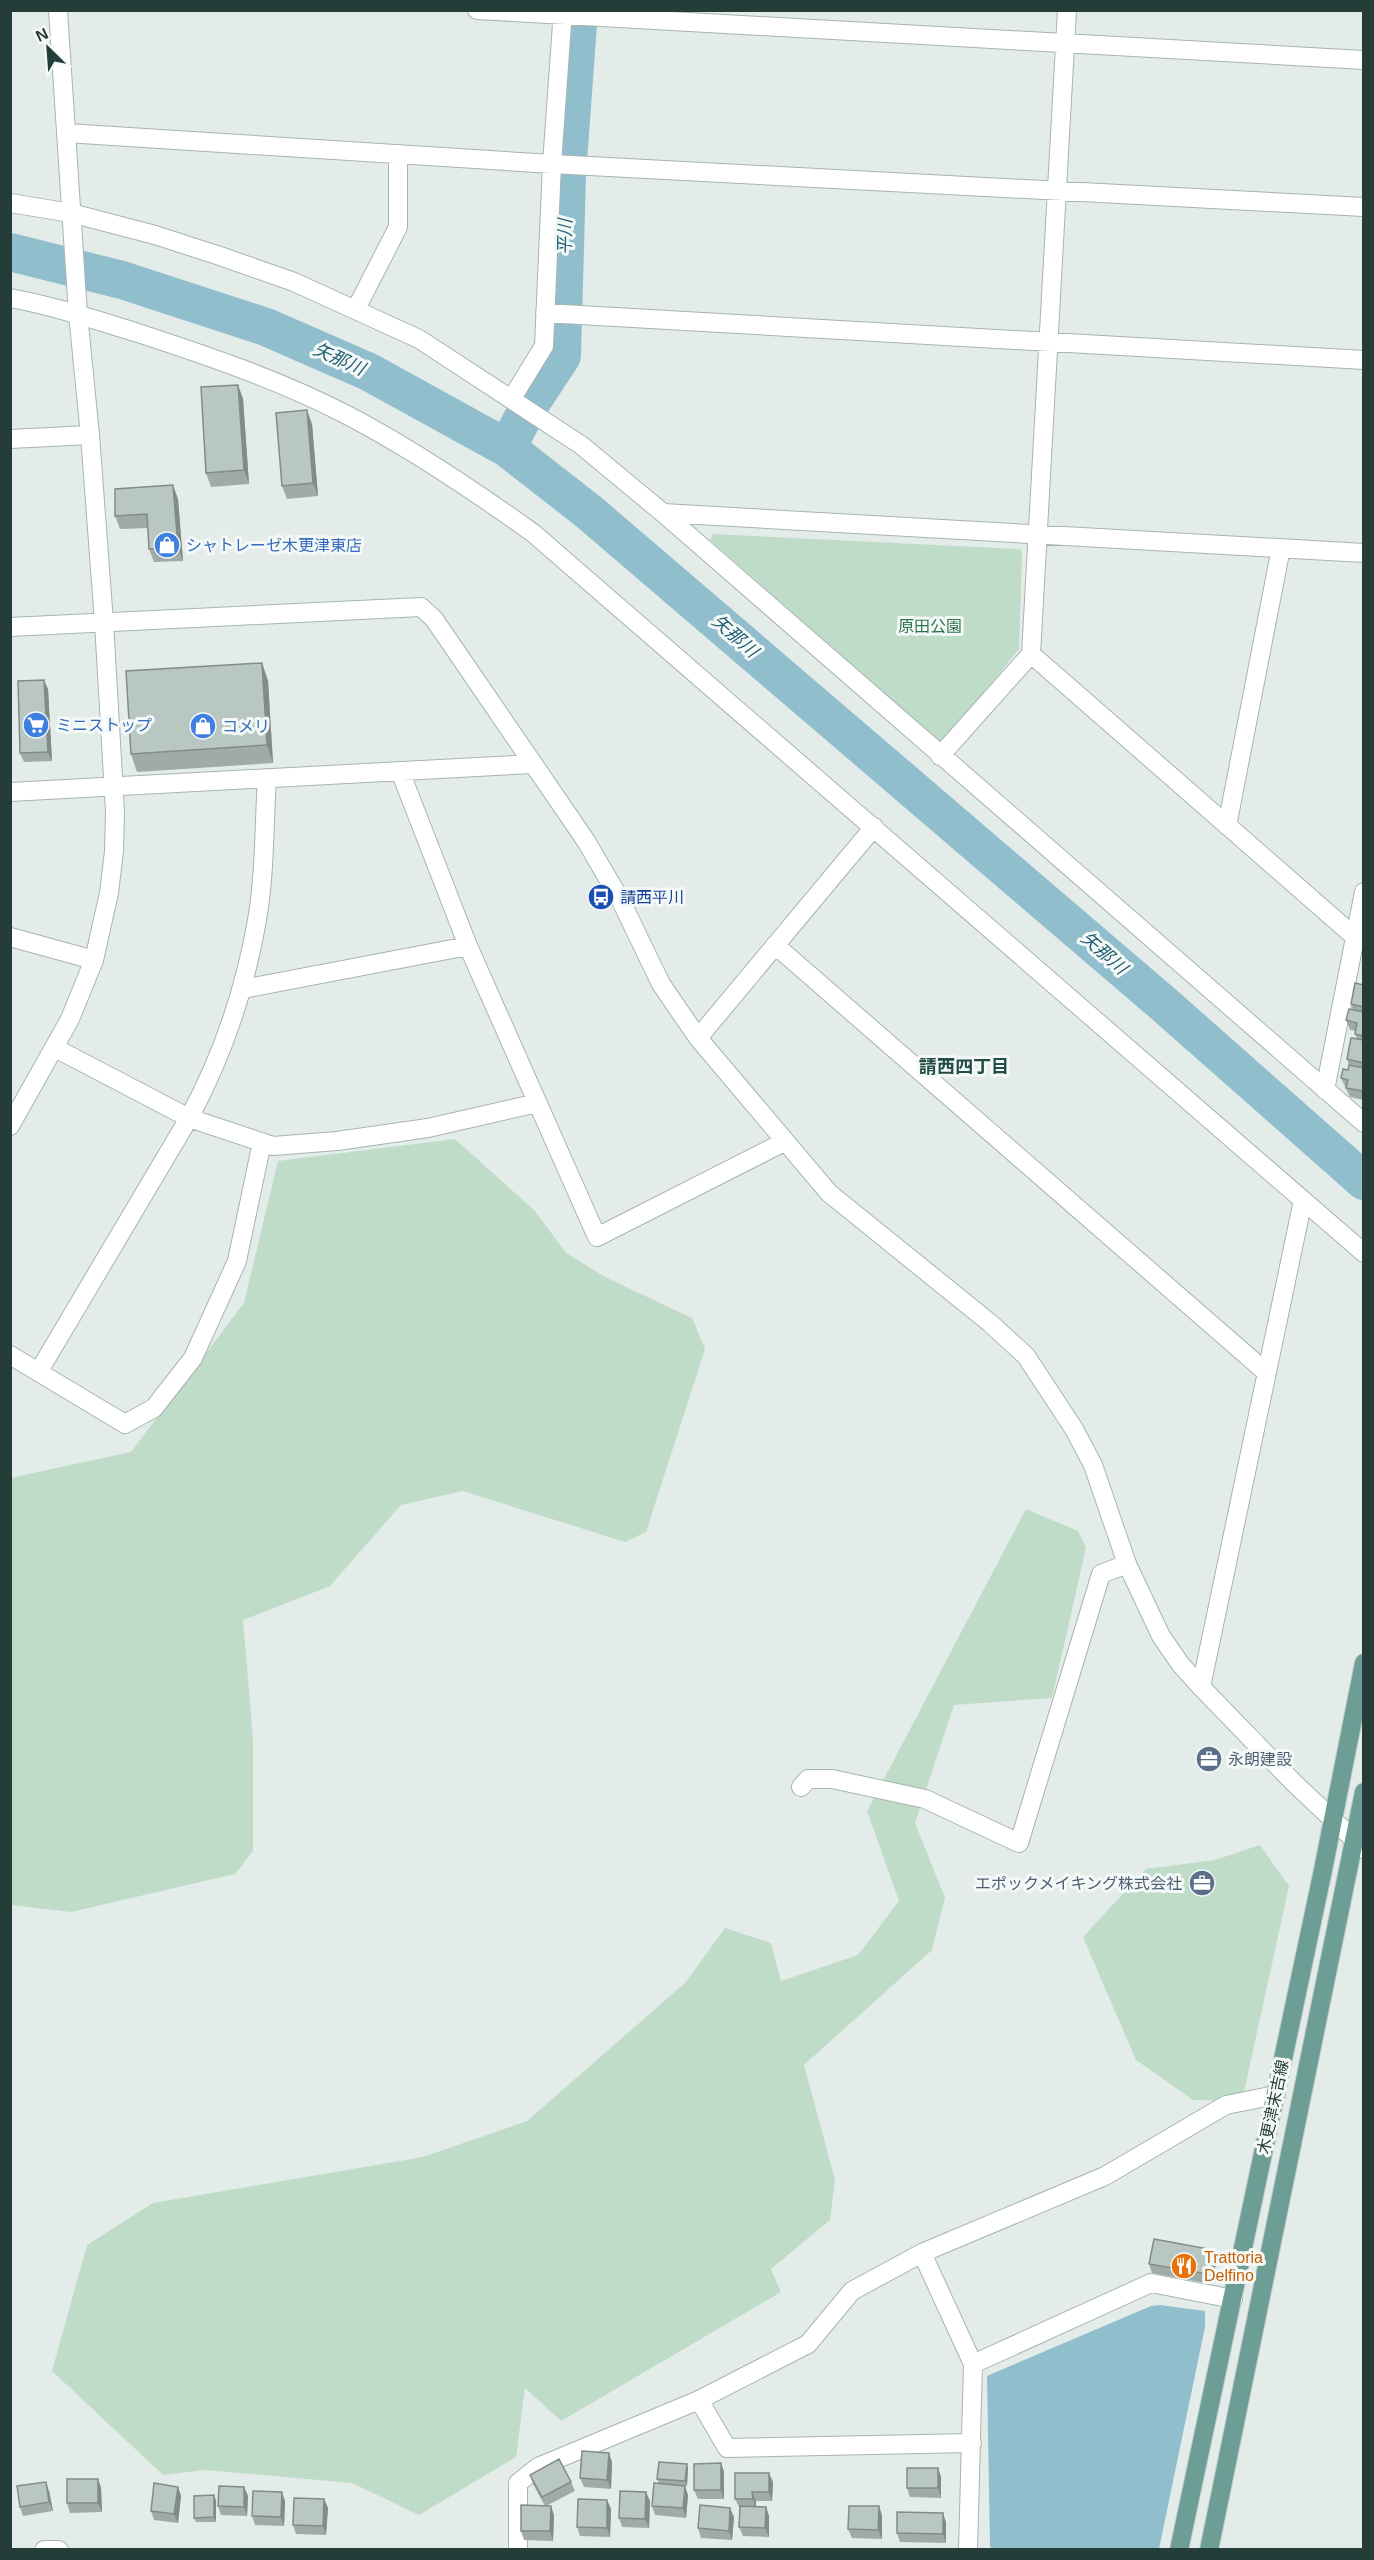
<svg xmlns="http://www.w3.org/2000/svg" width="1374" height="2560" viewBox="0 0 1374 2560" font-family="Helvetica,'Noto Sans JP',sans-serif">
  <rect width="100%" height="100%" fill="#e4ece9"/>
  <!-- green -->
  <path fill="#bfdcc9" d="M713,534L1020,549L1022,553L1019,649L944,742L934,739L710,540Z
    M455,1139L535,1211L566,1253L605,1277L692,1318L705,1349L646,1532L625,1542L463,1491L401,1505L330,1586L243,1620L253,1739V1851L235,1874L71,1912L11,1905L10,1478L131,1452L244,1303L278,1161Z
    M1026,1509L1078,1531L1086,1548L1052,1698L954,1705L915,1823L945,1898L932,1950L804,2065L835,2180L830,2220L771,2269L781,2292L561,2421L525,2388L516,2457L419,2515L352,2483L205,2470L163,2475L52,2371L87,2245L153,2203L423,2157L527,2121L685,1983L725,1928L771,1943L781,1981L858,1955L899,1901L867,1811Z
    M1260,1845L1289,1886L1242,2101L1193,2100L1136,2060L1083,1937L1146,1869L1215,1860Z"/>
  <!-- water -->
  <path fill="#90becd" d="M1160,2305L1205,2311V2327L1159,2549H992L990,2546L987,2376L1151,2306Z"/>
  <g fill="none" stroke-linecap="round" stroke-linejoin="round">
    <!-- river -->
    <path stroke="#90becd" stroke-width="38" d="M10,252L122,280L266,327L369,372L507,448L589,512L1167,1007L1364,1181
      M507,448L529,406L562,356L567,175L579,10"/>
    <defs>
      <path id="street" d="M477,10L1364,60
        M66,133L552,164L1364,207
        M10,203L71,213L155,235L220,256L294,282L419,339L581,445L663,513L1364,1123
        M10,298C54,306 96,320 138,333C208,356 279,380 345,414C411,448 473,490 533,533L1364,1253
        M356,309L398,227V154
        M545,313L1364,360
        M512,398L544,346L552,164L563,10
        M10,439L90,435
        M663,513L1364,553
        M1031,654L1355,937
        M940,756L1031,654L1067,10
        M400,771L468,946L597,1237L784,1142
        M10,792L533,764
        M1227,826L1281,548
        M10,937L94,960
        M775,945L1267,1373
        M243,989L468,946
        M698,1038L874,827
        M55,1048L189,1118L273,1146L337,1141L428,1128L537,1103
        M1325,1090L1364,892
        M10,1355L125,1424L154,1408L193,1358L237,1261L262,1142
        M39,1371L189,1118C223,1055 245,990 257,920C265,874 264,825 267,778
        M1201,1687L1303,1200
        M801,1787L808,1779H832L925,1799L1019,1843L1101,1574L1127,1564
        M922,2253L973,2364
        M699,2400L727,2448L972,2443
        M44,2550H59
        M518,2550V2483L538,2467L699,2400L808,2344L852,2291L922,2253L1105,2176L1226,2105L1276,2095
        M968,2550L973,2364L1151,2283L1233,2299"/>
      <path id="secondary" d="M10,627L421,607L434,619L586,841L621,901L661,984L698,1038L829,1193L990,1323L1026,1356L1074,1429L1093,1465L1127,1564L1161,1636L1181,1665L1201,1687L1294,1783L1364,1849
        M10,1126L70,1019L94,960L109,893L114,851L115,812L104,622L90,435L78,314L58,10"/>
      <path id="primary" d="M1179,2550L1323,1870L1364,1663
        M1209,2550L1364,1792"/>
    </defs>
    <!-- street casing -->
    <use href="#street" stroke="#a7b4b0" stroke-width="20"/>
    <!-- secondary casing -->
    <use href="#secondary" stroke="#a3b7b2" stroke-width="20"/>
    <!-- primary casing -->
    <use href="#primary" stroke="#c2c9c7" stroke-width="20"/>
    <!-- street -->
    <use href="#street" stroke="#fff" stroke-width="18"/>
    <!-- secondary -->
    <use href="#secondary" stroke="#fff" stroke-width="18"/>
    <!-- primary -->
    <use href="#primary" stroke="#6c9e96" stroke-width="18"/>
  </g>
  <!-- wall -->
  <path fill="#9faba8" d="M238,385L243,399L249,484L211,487L206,473Z
    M312,424L318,496L287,499L282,486Z
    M178,499L183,561L154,562L149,549L148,528L120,529L115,516Z
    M262,663L268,681L273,763L137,772L131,754Z
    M48,689L52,761L24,762L20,753Z
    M1364,985V1100L1350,1097L1341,1078L1348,1070L1349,1065L1347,1059L1357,1039L1355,1034L1356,1031L1350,1030L1346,1020L1353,1010L1351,1004Z
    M1214,2250L1217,2260L1211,2284L1152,2273L1149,2264Z
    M612,2462L611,2489L584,2487L580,2478Z
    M721,2463L724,2472V2499H698L694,2490Z
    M688,2468L687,2486L664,2484L688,2495L686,2518L655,2515L652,2506L659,2484L657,2479Z
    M938,2468L941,2477V2498L910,2497L907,2488Z
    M530,2475L571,2482L575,2491L546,2506L554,2515L553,2541L524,2540L521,2531L545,2506L533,2484Z
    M98,2479L101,2488L102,2512L70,2513L67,2503Z
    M773,2482L772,2501H756V2506L766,2507L769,2516V2537L743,2536L739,2527L740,2509L735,2499Z
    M178,2487L181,2496L178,2523L154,2520L151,2511Z
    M244,2487L248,2496L247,2516L221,2515L218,2506Z
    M49,2491L53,2511L23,2516L20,2507Z
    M324,2499L328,2508L326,2535L296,2534L293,2525Z
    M216,2500V2522H196L194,2518Z
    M607,2500L611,2509L610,2537L580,2536L577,2527Z
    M285,2501L284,2526L255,2525L252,2516Z
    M650,2501L649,2528L622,2527L619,2518Z
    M882,2515V2539L852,2538L848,2529Z
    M734,2517L732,2540L701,2538L698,2528Z
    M946,2522V2543L900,2542L897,2533Z"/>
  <!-- shaded-wall -->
  <path fill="#828b88" d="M238,385L243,399L249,484L244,470Z
    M307,410L312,424L318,496L313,483Z
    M173,485L178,499L183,561L178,547Z
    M262,663L268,681L273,763L267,745Z
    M44,680L48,689L52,761L48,752Z
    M1214,2250L1217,2260L1211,2284L1208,2274Z
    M609,2453L612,2462L611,2489L607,2480Z
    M721,2463L724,2472V2499L721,2490Z
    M687,2464L688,2468L687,2486L685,2481Z
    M938,2468L941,2477V2498L938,2488Z
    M769,2473L773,2482L772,2501L769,2492Z
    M98,2479L101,2488L102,2512L98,2503Z
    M46,2482L49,2491L53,2511L49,2502Z
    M685,2486L688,2495L686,2518L683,2508Z
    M178,2487L181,2496L178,2523L174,2514Z
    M244,2487L248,2496L247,2516L244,2507Z
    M282,2492L285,2501L284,2526L281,2517Z
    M646,2492L650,2501L649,2528L645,2519Z
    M752,2492L756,2501V2509L753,2499Z
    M214,2495L216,2500V2522L214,2517Z
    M324,2499L328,2508L326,2535L323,2526Z
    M607,2500L611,2509L610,2537L607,2528Z
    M551,2506L554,2515L553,2541L550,2531Z
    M879,2506L882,2515V2539L878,2530Z
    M766,2507L769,2516V2537L765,2528Z
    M730,2508L734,2517L732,2540L729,2531Z
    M943,2513L946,2522V2543L943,2534Z"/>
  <!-- building -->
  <path fill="#b9c7c3" stroke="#828b88" stroke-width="1.5" d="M238,385L244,470L206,473L201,387Z
    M307,410L313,483L282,486L276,413Z
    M173,485L178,547L149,549L147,514L115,516V489Z
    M262,663L267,745L131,754L126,671Z
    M44,680L48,752L20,753L18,681Z
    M1355,983L1364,985V1007L1351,1004Z
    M1349,1009L1364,1012V1036L1355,1034L1357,1023L1346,1020Z
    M1351,1038L1364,1040V1063L1347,1059Z
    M1349,1065L1364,1068L1363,1091L1346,1088L1348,1080L1341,1078L1343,1069L1348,1070Z
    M1154,2239L1214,2250L1208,2274L1149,2264Z
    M582,2451L609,2453L607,2480L580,2478Z
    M559,2459L571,2482L542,2497L530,2475Z
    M659,2462L687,2464L685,2481L657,2479Z
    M721,2463V2490H694V2464Z
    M907,2468H938V2488H907Z
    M735,2473H769V2492H752L753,2499H735Z
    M67,2479H98V2503H67Z
    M46,2482L49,2502L20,2507L17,2486Z
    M154,2483L178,2487L174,2514L151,2511Z
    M654,2483L685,2486L683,2508L652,2506Z
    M219,2486L244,2487V2507L218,2506Z
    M253,2491L282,2492L281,2517L252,2516Z
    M620,2491L646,2492L645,2519L619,2518Z
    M214,2495V2517L194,2518V2496Z
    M294,2498L324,2499L323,2526L293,2525Z
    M578,2499L607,2500V2528L577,2527Z
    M521,2505L551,2506L550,2531H521Z
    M700,2505L730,2508L729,2531L698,2528Z
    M740,2506L766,2507L765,2528L739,2527Z
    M849,2506H879L878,2530L848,2529Z
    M897,2512L943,2513V2534L897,2533Z"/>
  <!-- icons -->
  <defs>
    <symbol id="shop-disc" viewBox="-11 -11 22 22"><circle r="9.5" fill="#3f7fe0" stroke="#f4f9f7"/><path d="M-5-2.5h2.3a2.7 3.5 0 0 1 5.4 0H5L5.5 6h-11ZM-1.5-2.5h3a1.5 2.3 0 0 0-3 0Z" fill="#fff"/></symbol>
    <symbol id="supermarket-disc" viewBox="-11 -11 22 22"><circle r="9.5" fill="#3f7fe0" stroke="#f4f9f7"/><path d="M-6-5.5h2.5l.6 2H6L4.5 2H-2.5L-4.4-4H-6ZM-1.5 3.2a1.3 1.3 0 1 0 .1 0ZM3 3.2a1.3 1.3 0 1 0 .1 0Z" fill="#fff"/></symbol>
    <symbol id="bus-disc" viewBox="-11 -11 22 22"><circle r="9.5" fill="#1a4fb4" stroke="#f4f9f7"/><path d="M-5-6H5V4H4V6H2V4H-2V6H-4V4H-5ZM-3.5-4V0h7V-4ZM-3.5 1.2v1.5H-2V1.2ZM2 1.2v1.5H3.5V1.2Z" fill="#fff"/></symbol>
    <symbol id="office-disc" viewBox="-11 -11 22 22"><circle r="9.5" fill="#5c6f8a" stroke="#f4f9f7"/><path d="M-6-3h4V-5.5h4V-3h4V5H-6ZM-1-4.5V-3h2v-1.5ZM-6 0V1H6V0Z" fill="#fff"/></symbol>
    <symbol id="restaurant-disc" viewBox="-11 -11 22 22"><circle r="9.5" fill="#e8710a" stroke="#f4f9f7"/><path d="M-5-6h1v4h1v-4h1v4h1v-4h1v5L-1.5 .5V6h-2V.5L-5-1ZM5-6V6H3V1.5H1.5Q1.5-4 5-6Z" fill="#fff"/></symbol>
  </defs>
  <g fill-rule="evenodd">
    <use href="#shop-disc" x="152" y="530" width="30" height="30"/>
    <use href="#supermarket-disc" x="21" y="710" width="30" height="30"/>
    <use href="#shop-disc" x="188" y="711" width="30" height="30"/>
    <use href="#bus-disc" x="586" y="882" width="30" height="30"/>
    <use href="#office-disc" x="1194" y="1744" width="30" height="30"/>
    <use href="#office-disc" x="1187" y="1868" width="30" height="30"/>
    <use href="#restaurant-disc" x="1169" y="2251" width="30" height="30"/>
  </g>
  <g text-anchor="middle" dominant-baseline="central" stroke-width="6" stroke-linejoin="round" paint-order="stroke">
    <!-- shop labels -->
    <g font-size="16" fill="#366cbe" stroke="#f4f9f7" text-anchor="start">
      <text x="186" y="545">シャトレーゼ木更津東店</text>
      <text x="56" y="725">ミニストップ</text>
      <text x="222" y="726">コメリ</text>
    </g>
    <!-- park labels -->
    <g font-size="16" fill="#327150" stroke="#f4f9f7">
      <text x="930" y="626">原田公園</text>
    </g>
    <!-- transit labels -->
    <g font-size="16" fill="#164399" stroke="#f4f9f7" text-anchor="start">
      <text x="620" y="897">請西平川</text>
    </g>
    <!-- service labels -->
    <g font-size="16" fill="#4e5e75" stroke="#f4f9f7" text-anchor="start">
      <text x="1228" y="1759">永朗建設</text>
      <text x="1182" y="1883" text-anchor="end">エポックメイキング株式会社</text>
    </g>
    <!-- street labels -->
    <g font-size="16" fill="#253d38" stroke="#f4f9f7">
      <text transform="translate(1273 2107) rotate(-78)">木更津末吉線</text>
    </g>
    <!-- food labels -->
    <g font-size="16" fill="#c56008" stroke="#f4f9f7" text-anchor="start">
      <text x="1204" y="2257">Trattoria<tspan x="1204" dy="18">Delfino</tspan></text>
    </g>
    <!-- water labels -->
    <g font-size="18" font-style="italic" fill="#236074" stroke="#f4f9f7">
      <text transform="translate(565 237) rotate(-89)">平川</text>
      <text transform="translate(339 359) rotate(24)">矢那川</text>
      <text transform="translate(735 636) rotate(41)">矢那川</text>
      <text transform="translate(1104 953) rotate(41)">矢那川</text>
    </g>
    <!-- neighbourhood labels -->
    <g font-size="18" font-weight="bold" fill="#224d47" stroke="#f4f9f7">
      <text x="964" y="1067">請西四丁目</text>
    </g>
  </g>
  <!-- border -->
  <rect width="1374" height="2560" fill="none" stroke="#253d38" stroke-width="24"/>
  <!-- north arrow -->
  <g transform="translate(48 48) rotate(335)" stroke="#f4f9f7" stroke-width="4.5" paint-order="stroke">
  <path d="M0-4.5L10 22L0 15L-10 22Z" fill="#253d38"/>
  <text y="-9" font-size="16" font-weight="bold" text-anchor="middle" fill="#253d38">N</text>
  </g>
</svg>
